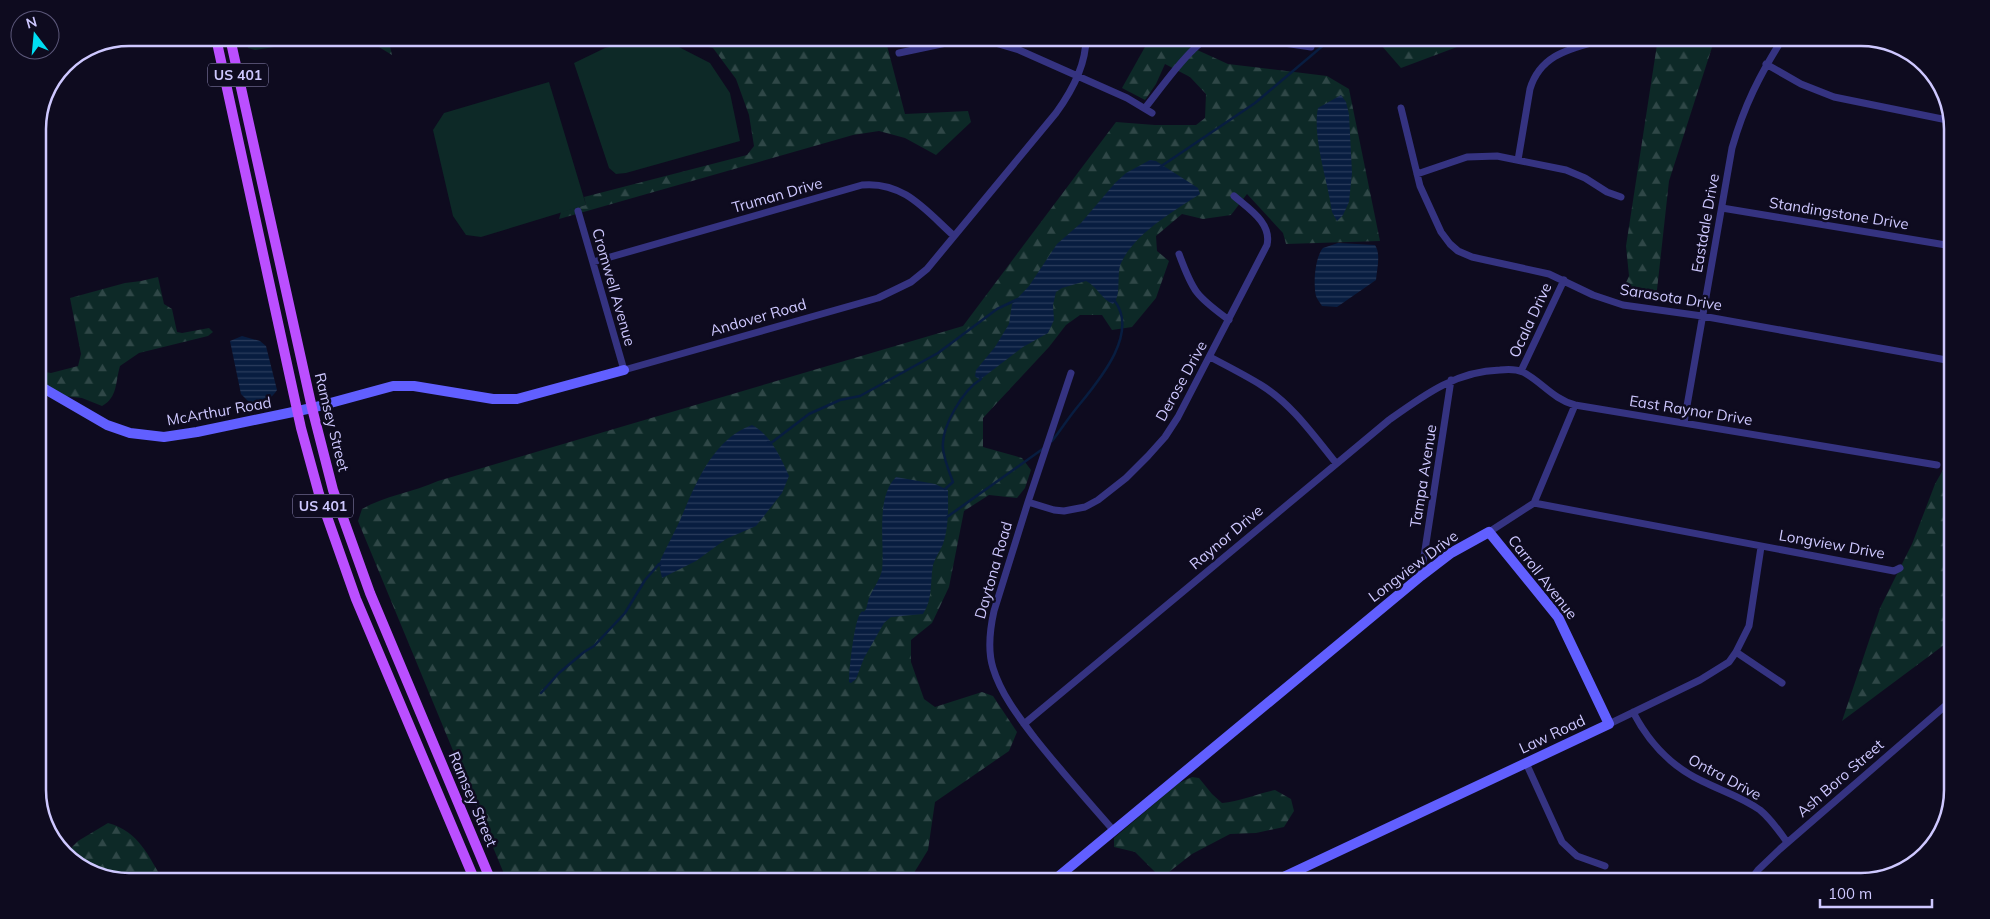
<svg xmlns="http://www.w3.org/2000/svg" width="1990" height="919" viewBox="0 0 1990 919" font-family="Mulish,sans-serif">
  <defs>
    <pattern id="forest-firs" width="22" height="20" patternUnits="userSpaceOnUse" patternTransform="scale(1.25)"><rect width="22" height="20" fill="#0d2927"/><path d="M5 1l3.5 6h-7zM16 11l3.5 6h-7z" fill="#2f4747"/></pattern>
    <pattern id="water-rules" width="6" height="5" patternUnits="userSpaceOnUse" patternTransform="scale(1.25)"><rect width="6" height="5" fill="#081d40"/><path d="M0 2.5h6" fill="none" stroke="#2b3c5d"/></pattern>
  </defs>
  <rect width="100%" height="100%" fill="#0e0b1f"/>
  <!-- green -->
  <path fill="#0d2927" d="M638,40L673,44L710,63L730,93L740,141L626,173L616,174L609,168L574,63L605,48Z
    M549,82L586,205L481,237L466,235L453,216L433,130L444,113Z"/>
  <!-- forest -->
  <path fill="url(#forest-firs)" d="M246,38H331L255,50L248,48Z
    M350,38H388L392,55L374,44Z
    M690,38H885L905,114L968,111L971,122L936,155L905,138L879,131L853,135L559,219L561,212L586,205L584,197L747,155L754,146L749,115L736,79L713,48L686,42Z
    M1150,38H1171L1228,64L1327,76L1349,89L1380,241L1286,244L1283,233L1247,194L1231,215L1203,219L1182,214L1156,236L1157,251L1169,261L1156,298L1132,327L1112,330L1102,315H1080L1066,325L1049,347L983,418V447L1022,458L1031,470L1025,488L1017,498L989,495L964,511L949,587L932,623L911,640V662L924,699L935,707L982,692L993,696L1017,732L1009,751L935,802L928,850L909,881H800L794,874L751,877L745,881H586C573,869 562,880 548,881C535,883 520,881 507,881L358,521L362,509C384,496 414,492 438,481L963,326L1116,122L1155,125H1196L1205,118L1206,94L1190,77L1165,64L1156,84L1145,100L1122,88Z
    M1375,38H1481L1401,68Z
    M1658,38H1715L1669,181L1656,299L1620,296L1629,276L1626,246Z
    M158,277L164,304L172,309L177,332L182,333L209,328L213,332L208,336L139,353L120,366C115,383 118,397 102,406L82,398L64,396L39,381V371L51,373L78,366L81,354L70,298L125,283L141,281Z
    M1952,454V639L1842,721L1880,608L1912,544L1935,484Z
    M1192,777L1199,778L1212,794L1222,803C1240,801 1257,794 1275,790L1291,799L1294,811L1284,827L1256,833L1230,834L1192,854L1169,872V881H1161L1156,873L1135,852L1114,847V838L1179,783Z
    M108,823C140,832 147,855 164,881H129L94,874L66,853L78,841Z"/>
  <!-- water -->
  <path fill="url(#water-rules)" d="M1341,95L1346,102L1349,114L1352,173L1349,202L1343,215L1337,221L1332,212C1328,181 1312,137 1318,108Z
    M1150,160L1156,161L1198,188L1200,194C1174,211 1135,233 1121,263C1116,275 1122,296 1113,304C1102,300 1097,286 1086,281L1062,288L1056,292L1053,305L1054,320L1048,333L1023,347L981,379L977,378L975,376L976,370L995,347L1009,324L1012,304L1029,286L1057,244L1081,223L1115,183L1126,173Z
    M1338,243L1375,245C1381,254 1377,269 1376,280L1337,307L1322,306C1320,303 1317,299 1316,296C1313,284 1315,257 1323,248Z
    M242,336L260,341L266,346L277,390C271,400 262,402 250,403L241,394L230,341Z
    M752,425C770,434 781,458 789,476L782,493L756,526L726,539L696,561L662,578L659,564C665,549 674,534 681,518C696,483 713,439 752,425Z
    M896,477L935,484L948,490C948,507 949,527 943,544C940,551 935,558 933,565C930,582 933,599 923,614L891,617L884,623L864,658L856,679L851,683L849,682C849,670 854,623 860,614C864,608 862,615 866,609C867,606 868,601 869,598C873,589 880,579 882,570C885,543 875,498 896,477Z"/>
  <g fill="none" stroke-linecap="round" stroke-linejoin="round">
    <!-- stream -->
    <path stroke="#081d40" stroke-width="2.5" d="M1160,167L1255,103L1332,38
      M1052,441C1060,431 1067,420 1075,410C1096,384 1141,334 1114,300
      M768,442L771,443L809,414L840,400L860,396L938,353L997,309L1018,299
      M945,489L953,482C949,471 944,460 943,448C941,427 963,390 981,379L980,377
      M947,517L1044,448
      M541,693L559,673L584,652L594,646L625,613L645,580L659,564L660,565"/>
    <!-- street -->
    <path stroke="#353381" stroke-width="7" d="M1249,38L1311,47
      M899,53L965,39L985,40L1019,50L1127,98L1152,113
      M1766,64L1801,84L1834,97L1952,121
      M1145,108C1158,92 1192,44 1209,38
      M1401,108L1420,186L1441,232L1450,244L1458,251L1472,257L1549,274L1593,295L1623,305L1702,316L1952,361
      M1518,160L1530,89C1541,52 1575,48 1607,38
      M1417,174L1467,157L1497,156L1566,170L1585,178L1607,192L1621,197
      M1722,208L1952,246
      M578,211L624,370L878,298L911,282L927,269L1056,113C1072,91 1086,66 1086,38
      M1179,254C1193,292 1196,296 1229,320
      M593,262L862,185C904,181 926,211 954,236
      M1210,357C1227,366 1245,375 1261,385C1292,404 1314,436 1336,463
      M1521,371L1564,280
      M1071,373L1028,502L994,611C990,629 987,649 993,668C1001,694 1018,716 1034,737C1060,770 1087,800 1114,831
      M1684,423L1732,148C1744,106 1760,74 1783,38
      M1028,502L1054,510L1064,511L1085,507L1098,500L1126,478L1148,456L1165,437L1178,417L1267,245C1272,223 1249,209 1234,196
      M1534,503L1575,405
      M1489,532L1534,503L1894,571L1900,568
      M1421,576L1451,380
      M1736,652L1782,683
      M1633,712C1649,743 1670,766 1702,781C1722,791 1742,797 1760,810C1771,819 1779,831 1787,842
      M1024,724L1389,420C1424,395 1456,371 1500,370C1508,369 1516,369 1523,372C1542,382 1553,399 1575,405L1937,465
      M1609,724L1700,680L1729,662L1736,652L1749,626L1761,547
      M1526,763L1562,842L1577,856L1605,866
      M1750,881L1758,870L1780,849L1952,700"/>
    <!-- secondary -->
    <path stroke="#615fff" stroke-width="10" d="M38,385L107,425L130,433L164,437L197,432L312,408L393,386H414L493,399H517L624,370
      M1053,881L1421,576L1451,553L1489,532L1558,617L1609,724L1275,881"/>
    <!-- primary -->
    <path stroke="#bb4fff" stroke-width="10" d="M216,38L301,428L319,494L356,599L475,881
      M230,38L312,408L333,490L370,593L491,881"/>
  </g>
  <g text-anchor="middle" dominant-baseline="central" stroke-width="5" stroke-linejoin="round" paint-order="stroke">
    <!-- shield labels -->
    <g fill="#0e0b1f" stroke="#948fbc" stroke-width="1">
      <rect x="208" y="63.5" width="60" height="23" rx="4"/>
      <rect x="293" y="494.5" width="60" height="23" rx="4"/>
    </g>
    <g font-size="14" font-weight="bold" fill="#cec8ff">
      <text x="238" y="75">US 401</text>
      <text x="323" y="506">US 401</text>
    </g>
    <!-- street labels -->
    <g font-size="15" fill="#cec8ff" stroke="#0e0b1f">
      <text transform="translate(777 195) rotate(-16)">Truman Drive</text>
      <text transform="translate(1839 213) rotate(9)">Standingstone Drive</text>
      <text transform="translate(1705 223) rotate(-80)">Eastdale Drive</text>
      <text transform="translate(614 287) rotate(74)">Cromwell Avenue</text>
      <text transform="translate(1671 297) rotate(9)">Sarasota Drive</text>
      <text transform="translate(758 317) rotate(-16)">Andover Road</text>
      <text transform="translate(1530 320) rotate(-65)">Ocala Drive</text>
      <text transform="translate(1181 381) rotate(-61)">Derose Drive</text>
      <text transform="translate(1691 410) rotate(9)">East Raynor Drive</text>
      <text transform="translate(219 411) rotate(-10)">McArthur Road</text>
      <text transform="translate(332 422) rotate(76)">Ramsey Street</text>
      <text transform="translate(1423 476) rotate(-81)">Tampa Avenue</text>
      <text transform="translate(1226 537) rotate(-40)">Raynor Drive</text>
      <text transform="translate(1832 544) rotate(10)">Longview Drive</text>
      <text transform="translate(1413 566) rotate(-37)">Longview Drive</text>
      <text transform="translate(993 570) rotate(-74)">Daytona Road</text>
      <text transform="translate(1543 577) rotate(52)">Carroll Avenue</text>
      <text transform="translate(1552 734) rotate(-25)">Law Road</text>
      <text transform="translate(1725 777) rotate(28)">Ontra Drive</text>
      <text transform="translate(1840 778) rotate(-41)">Ash Boro Street</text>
      <text transform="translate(473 799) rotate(67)">Ramsey Street</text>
    </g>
  </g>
  <!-- crop -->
  <path d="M0 0H1990V919H0ZM129 46H1861A83 83 0 0 1 1944 129V790A83 83 0 0 1 1861 873H129A83 83 0 0 1 46 790V129A83 83 0 0 1 129 46Z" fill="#0e0b1f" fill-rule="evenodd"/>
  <path fill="none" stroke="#cec8ff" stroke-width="2.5" d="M129 46H1861A83 83 0 0 1 1944 129V790A83 83 0 0 1 1861 873H129A83 83 0 0 1 46 790V129A83 83 0 0 1 129 46Z"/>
  <!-- north arrow -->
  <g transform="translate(35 35) rotate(344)"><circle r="24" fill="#0e0b1f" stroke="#5b5779"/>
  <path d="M0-4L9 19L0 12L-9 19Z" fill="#00def3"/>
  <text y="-8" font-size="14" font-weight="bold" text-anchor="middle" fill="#cec8ff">N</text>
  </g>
  <!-- scale -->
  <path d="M1820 899v8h112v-8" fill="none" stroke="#cec8ff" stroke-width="2.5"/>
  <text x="1828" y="899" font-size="15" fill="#cec8ff" stroke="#0e0b1f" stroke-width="4" paint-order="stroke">100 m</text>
</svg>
